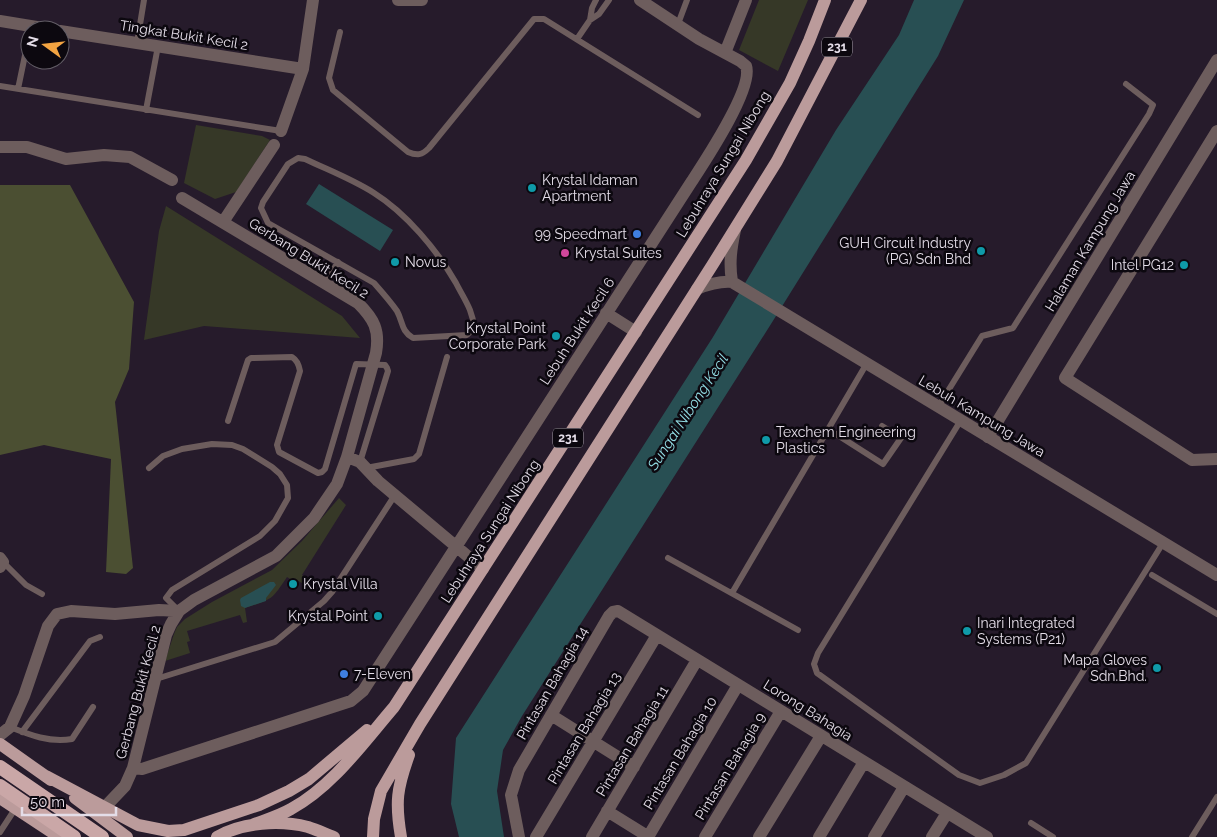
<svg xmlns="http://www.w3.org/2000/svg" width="1217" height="837" viewBox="0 0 1217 837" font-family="Raleway,sans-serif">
  <rect width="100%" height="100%" fill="#261b2b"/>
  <!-- green -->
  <path fill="#363827" d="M759,0H808L778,71L739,50Z
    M196,125L262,136L270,140L236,192L215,199L184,183Z
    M166,206L342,316L360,338L204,326L144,340L159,231Z
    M339,498L346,505L302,575L311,582L308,587L297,580L295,582L287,577C271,601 272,599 245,608L247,622L243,623L240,615L187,631L190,641L187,642L190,653L165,661L174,634L177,627L185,619L212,602L272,570L302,541Z"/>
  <!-- forest -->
  <path fill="#4b4f32" d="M0,185H70L134,302L129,369L115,402L133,568L126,574L106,572L111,459L44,445L0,455Z"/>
  <!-- water -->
  <path fill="#284f53" d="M914,0H964L938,56L771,324L522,716L503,750L497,791L504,837H459L451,804L456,738L713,337L836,130L899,35Z
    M319,184L393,230L380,251L306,204Z
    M270,582H274L276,585L266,598V601L245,608L241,606L240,600L241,598Z"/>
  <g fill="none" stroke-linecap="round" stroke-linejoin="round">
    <!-- service -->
    <path stroke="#6d5d5d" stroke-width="6" d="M590,20L592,8L596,0
      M678,24L687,0
      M340,32L329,78L333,90L408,152C417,156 422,155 429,148L534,19H544L698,115
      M577,39L590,20L599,14L609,0
      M137,43L144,0
      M0,86L281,131
      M18,89L30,31
      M146,110L158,46
      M298,158L305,159C328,170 352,179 374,193C406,213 437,250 456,283C464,299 473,310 474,328L467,335L413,338C401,331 403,322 397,311C390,301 382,292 374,283L268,223L261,208L263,202L288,164Z
      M325,283L338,262
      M938,407L982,336L1013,328L1149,114L1153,105L1126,84
      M961,420L818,653L814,664L817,673L959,775L980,783L1004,775L1026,763L1163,543
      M228,421L248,360L251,358L292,357C297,360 299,365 300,371L277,445L279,452L318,473L322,472L325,469L356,364L385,365L387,368L388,371L360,462
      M828,429L883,464L901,438L882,426
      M149,468L163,456L182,449L212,444L232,445L243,449L272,467L280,474L287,485L288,498L275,521L260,536L172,590L166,598L178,610
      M366,468L414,459L419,454L447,357
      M668,558L798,630
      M3,562L26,585L42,594
      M1152,575L1217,614
      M732,593L867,363
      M156,679L275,642L324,601L332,592L395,495
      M10,727C30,735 50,743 72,739L93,707
      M22,732L90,641L100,637
      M1031,823L1053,837
      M0,832L15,809
      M1192,837L1217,797"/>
    <!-- minor -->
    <path stroke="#6d5d5d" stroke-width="12" d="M398,0H422
      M0,21L55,30
      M60,31L303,69
      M725,53L746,0
      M281,131L303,69L313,0
      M1217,131L1065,378L1192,460L1217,459
      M0,147H27L66,159L104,155L130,157L172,180
      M223,222L274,145
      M606,313L636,332
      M988,437L1217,60
      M347,457L360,462L378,481L483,569
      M0,558L3,562L0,567
      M551,715L634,767
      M0,735L10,727L24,696L48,626L57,614L71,611L115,614L159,610L179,611
      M133,768L142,769L351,701L363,691L692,181C705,161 754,87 746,66L740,61L699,39L640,0
      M105,807L125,786L133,768L166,635L171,624L179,611L194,600L276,556L314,518L337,484L347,457L376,353C380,330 374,319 358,303L182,198
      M607,811L649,837
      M519,837L511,795L519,770L609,616L613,612L618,611L987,837
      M536,837L657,635
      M592,837L697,660
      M648,837L738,685
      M705,837L781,711
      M759,837L821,736
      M819,837L864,762
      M874,837L904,787
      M932,837L947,813"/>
    <!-- tertiary -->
    <path stroke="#6d5d5d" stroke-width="12" d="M732,282C729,263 731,249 735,230
      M697,289C709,284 719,281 732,282L1217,575"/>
    <!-- primary -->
    <path stroke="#bb9b9b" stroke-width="12" d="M0,744L51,780
      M46,776L138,825L168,831L184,830L259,805L289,791L309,779L367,730
      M0,798L59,837
      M75,798L127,837
      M252,825C265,820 279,816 291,809C333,786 363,743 394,707L746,160L790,83L809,41L825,0
      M217,837C243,822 280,820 308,827C317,830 326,834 334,837
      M373,837L374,819L381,791L420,724L713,264L777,161L861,0
      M401,837C395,802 397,788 409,755"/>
    <!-- trunk -->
    <path stroke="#caa7a7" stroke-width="14" d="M0,767L102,837
      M0,786L74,837"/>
  </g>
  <!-- markers -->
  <g fill="#0f9aa8" stroke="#0c080f" stroke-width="2">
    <circle cx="532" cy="188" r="5"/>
    <circle cx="981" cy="251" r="5"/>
    <circle cx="395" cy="262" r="5"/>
    <circle cx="1184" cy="265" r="5"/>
    <circle cx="556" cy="336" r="5"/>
    <circle cx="766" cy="440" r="5"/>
    <circle cx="293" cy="584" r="5"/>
    <circle cx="378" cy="616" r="5"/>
    <circle cx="967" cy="631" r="5"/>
    <circle cx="1157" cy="668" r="5"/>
  </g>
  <g fill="#3f7fe0" stroke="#0c080f" stroke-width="2">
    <circle cx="637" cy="234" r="5"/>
    <circle cx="344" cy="674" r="5"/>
  </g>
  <circle fill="#d1479c" stroke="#0c080f" stroke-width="2" cx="565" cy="253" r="5"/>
  <g text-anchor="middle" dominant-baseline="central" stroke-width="5" stroke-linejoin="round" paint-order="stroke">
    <!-- shield labels -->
    <g fill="#0c080f" stroke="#a39da7" stroke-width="1">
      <rect x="822" y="37.5" width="30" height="19" rx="4"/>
      <rect x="553" y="428.5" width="30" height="19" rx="4"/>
    </g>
    <g font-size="12" font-weight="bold" fill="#e4dde8">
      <text x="837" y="47">231</text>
      <text x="568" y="438">231</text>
    </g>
    <!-- street labels -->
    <g font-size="14" fill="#e4dde8" stroke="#0c080f">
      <text transform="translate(184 35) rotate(9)">Tingkat Bukit Kecil 2</text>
      <text transform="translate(723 164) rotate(-59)">Lebuhraya Sungai Nibong</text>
      <text transform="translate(1090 241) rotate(-59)">Halaman Kampung Jawa</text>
      <text transform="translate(309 258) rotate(32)">Gerbang Bukit Kecil 2</text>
      <text transform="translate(577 331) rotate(-57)">Lebuh Bukit Kecil 6</text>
      <text transform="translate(982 416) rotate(31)">Lebuh Kampung Jawa</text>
      <text transform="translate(490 531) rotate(-57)">Lebuhraya Sungai Nibong</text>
      <text transform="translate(552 683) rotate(-60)">Pintasan Bahagia 14</text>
      <text transform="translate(138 692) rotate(-75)">Gerbang Bukit Kecil 2</text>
      <text transform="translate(808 710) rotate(32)">Lorong Bahagia</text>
      <text transform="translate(584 728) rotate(-59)">Pintasan Bahagia 13</text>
      <text transform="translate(632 741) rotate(-59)">Pintasan Bahagia 11</text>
      <text transform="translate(680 753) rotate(-59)">Pintasan Bahagia 10</text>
      <text transform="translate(730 766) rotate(-59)">Pintasan Bahagia 9</text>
    </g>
    <!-- poi labels -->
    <g font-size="14" fill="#e4dde8" stroke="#0c080f" text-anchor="start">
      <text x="542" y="180">Krystal Idaman<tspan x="542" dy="16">Apartment</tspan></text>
      <text x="627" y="234" text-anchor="end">99 Speedmart</text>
      <text x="971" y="243" text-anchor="end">GUH Circuit Industry<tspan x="971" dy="16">(PG) Sdn Bhd</tspan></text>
      <text x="575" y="253">Krystal Suites</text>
      <text x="405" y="262">Novus</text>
      <text x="1174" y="265" text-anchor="end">Intel PG12</text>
      <text x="546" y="328" text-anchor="end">Krystal Point<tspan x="546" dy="16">Corporate Park</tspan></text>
      <text x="776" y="432">Texchem Engineering<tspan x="776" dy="16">Plastics</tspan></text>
      <text x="303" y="584">Krystal Villa</text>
      <text x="368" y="616" text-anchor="end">Krystal Point</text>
      <text x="977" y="623">Inari Integrated<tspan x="977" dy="16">Systems (P21)</tspan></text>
      <text x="1147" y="660" text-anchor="end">Mapa Gloves<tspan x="1147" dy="16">Sdn.Bhd.</tspan></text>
      <text x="354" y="674">7-Eleven</text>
    </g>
    <!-- water labels -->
    <g font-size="15" font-style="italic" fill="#92dde4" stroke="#0c080f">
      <text transform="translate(688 412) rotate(-57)">Sungai Nibong Kecil</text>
    </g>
  </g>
  <!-- north arrow -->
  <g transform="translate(45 45) rotate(285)"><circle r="24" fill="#0c080f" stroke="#625d66"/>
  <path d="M0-4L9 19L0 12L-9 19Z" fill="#f3a442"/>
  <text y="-8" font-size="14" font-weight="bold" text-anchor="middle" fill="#e4dde8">N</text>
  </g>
  <!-- scale -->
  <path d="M22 807v8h94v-8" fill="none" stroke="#e4dde8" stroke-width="2.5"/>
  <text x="30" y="807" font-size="15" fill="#e4dde8" stroke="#0c080f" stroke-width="4" paint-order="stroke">50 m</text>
</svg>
